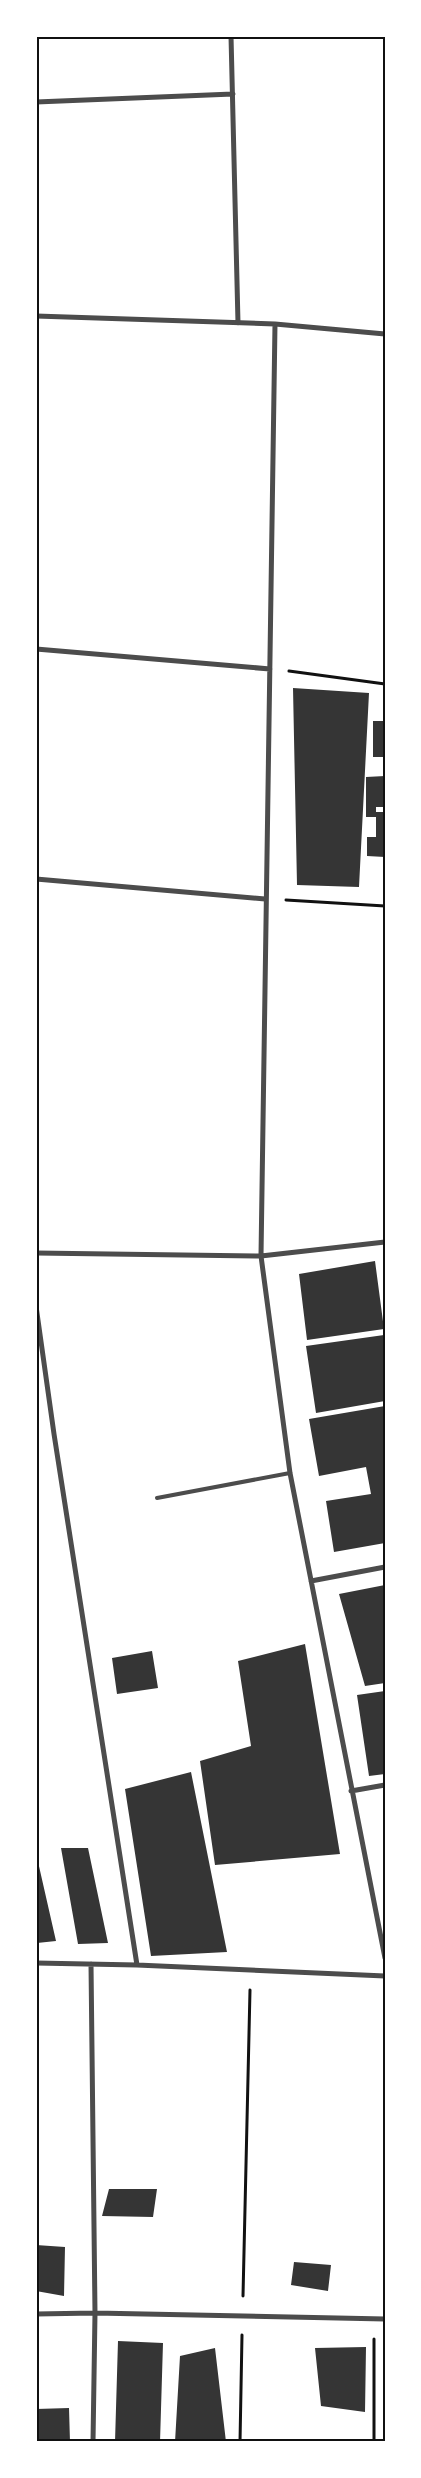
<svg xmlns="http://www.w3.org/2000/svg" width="421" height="2478" viewBox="0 0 421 2478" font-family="Signika,sans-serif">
  <rect width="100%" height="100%" fill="#fff"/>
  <!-- building -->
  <path fill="#353535" d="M293,688L369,693L359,887L297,885Z
    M373,721H385V757H373Z
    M385,776V807H376V812H385V857L367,856V837H376V817H366V777Z
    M375,1261L384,1329L307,1340L299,1274Z
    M384,1335L385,1401L316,1413L306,1346Z
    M385,1406V1543L334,1552L326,1501L371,1494L366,1467L319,1476L309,1419Z
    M385,1585V1683L365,1686L339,1594Z
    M305,1644L340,1854L215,1865L200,1761L251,1746L238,1661Z
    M152,1651L158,1688L117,1694L112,1658Z
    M385,1691V1774L369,1776L357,1695Z
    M191,1772L227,1952L151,1956L125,1789Z
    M61,1848H88L108,1943L78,1944Z
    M36,1853L56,1941L37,1943L36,1939Z
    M109,2189H157L153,2217L102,2216Z
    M36,2245L65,2247L64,2296L36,2291Z
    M294,2262L331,2265L328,2291L291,2285Z
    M118,2341L163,2343L160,2442H115Z
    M366,2347L365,2412L321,2406L315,2348Z
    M215,2348L226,2442H175L180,2356Z
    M69,2408L70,2442H36V2409Z"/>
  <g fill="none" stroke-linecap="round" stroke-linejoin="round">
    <!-- path -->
    <path stroke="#111" stroke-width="3" d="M289,671L385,684
      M286,900L385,906
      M243,2296L250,1990
      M240,2442L242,2335
      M374,2442V2339"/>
    <!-- service -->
    <path stroke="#4c4c4c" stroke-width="4" d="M157,1498L290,1473"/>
    <!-- minor -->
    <path stroke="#4c4c4c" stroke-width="5" d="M231,36L238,323
      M36,102L233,94
      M36,316L275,324L385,334
      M275,324L261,1256L290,1473L385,1958
      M36,649L270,669
      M36,879L265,899
      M36,1253L261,1256L385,1242
      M36,1306L54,1434L137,1965
      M311,1581L385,1567
      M351,1791L385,1785
      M36,1963L137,1965L385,1976
      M91,1964L95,2313L93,2442
      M36,2314L95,2313L385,2319"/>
  </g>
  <!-- border -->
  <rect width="421" height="2478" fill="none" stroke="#ffffff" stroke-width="75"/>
  <rect x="38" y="38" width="346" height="2402" fill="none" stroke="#111" stroke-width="2"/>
</svg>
